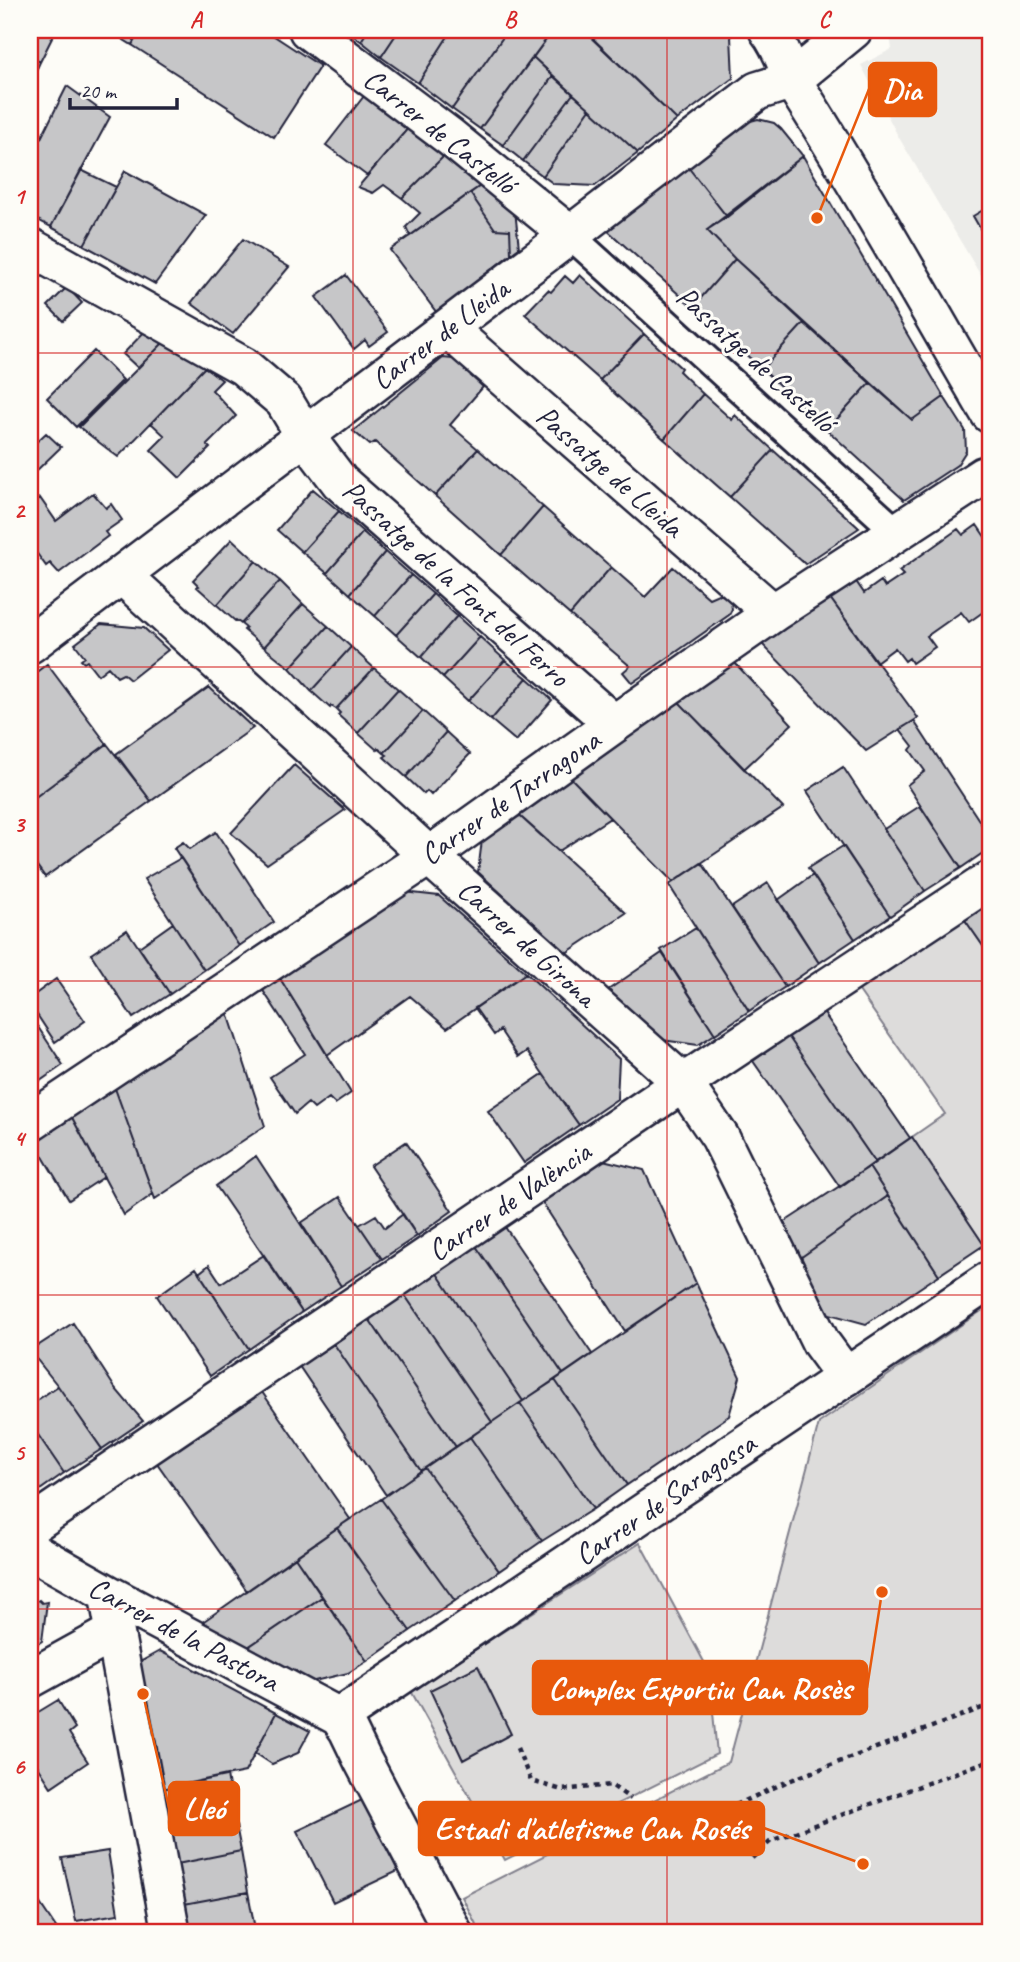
<svg xmlns="http://www.w3.org/2000/svg" width="1020" height="1962" viewBox="0 0 1020 1962" font-family="Caveat,sans-serif">
  <rect width="100%" height="100%" fill="#fdfcf7"/>
  <filter id="ink" filterUnits="userSpaceOnUse"><feTurbulence type="fractalNoise" baseFrequency=".0143" numOctaves="2"/><feDisplacementMap in="SourceGraphic" scale="14" xChannelSelector="R" yChannelSelector="G"/><feConvolveMatrix kernelMatrix="1 2 1 2 8 2 1 2 1" color-interpolation-filters="sRGB"/></filter>
  <g filter="url(#ink)">
    <!-- built -->
    <path fill="#ecece9" d="M903,30H990V291L898,136L861,65L892,49L890,35Z"/>
    <!-- green -->
    <path fill="#dddcdb" stroke="#807f8b" stroke-width="2" d="M963,917L990,956V1241L984,1245L912,1137L945,1114L857,988Z
      M990,1305V1932H480L462,1897L729,1762L819,1423Z
      M640,1543L709,1671L717,1754L505,1860L411,1691Z"/>
    <!-- building -->
    <path fill="#c6c6c8" stroke="#22223b" stroke-width="2" d="M30,30H56L40,62L30,56Z
      M108,30H140L132,45Z
      M140,30H265L320,66L274,137L132,45Z
      M345,30H368L361,41Z
      M368,30H399L381,57L361,41Z
      M399,30H452L418,83L381,57Z
      M452,30H508L452,109L418,83Z
      M508,30H533L546,40L480,129L452,109Z
      M553,30H583L677,120L638,153L533,57Z
      M584,30H722L731,36L733,78L677,120Z
      M30,56L40,62L30,84Z
      M533,57L553,76L503,145L480,129Z
      M553,76L573,94L523,161L503,145Z
      M67,86L110,117L51,227L30,216V160Z
      M573,94L590,109L543,176L523,161Z
      M364,96L409,127L367,176L326,145Z
      M590,109L638,153L595,186L554,184L543,176Z
      M758,119L774,123L781,129L803,156L727,217L688,167L743,123Z
      M409,127L445,155L402,198L384,185L373,193L358,187Z
      M30,130L42,136L30,160Z
      M445,155L483,184L410,236L406,227L420,213L402,198Z
      M803,156L944,397L912,420L735,259L707,230Z
      M688,167L727,217L707,230L735,259L693,307L606,229Z
      M81,170L116,187L84,245L51,227Z
      M125,171L206,215L155,284L84,245Z
      M483,184L515,210L519,248L511,254L510,230L495,229L470,193Z
      M470,193L495,229L510,230L511,254L437,313L390,250Z
      M990,206V246L973,216Z
      M243,239L289,267L233,334L191,303Z
      M735,259L804,323L762,369L693,307Z
      M346,275L388,332L369,346L365,340L354,349L316,297Z
      M580,275L644,334L600,380L525,314L548,290L551,292L565,276L573,283Z
      M67,287L82,303L63,321L48,306Z
      M804,323L870,383L827,430L762,369Z
      M147,329L166,340L138,368L123,354Z
      M644,334L681,368L679,371L703,394L664,439L600,380Z
      M166,340L205,367L118,457L79,427Z
      M94,351L123,380L76,427L47,398Z
      M443,358L462,360L477,371L471,376L483,387L450,425L478,449L435,496L375,442L370,445L353,431Z
      M205,367L222,380L212,390L236,416L207,445L210,448L180,478L151,450L165,436L151,423Z
      M870,383L912,420L944,397L965,430L966,451L957,465L904,500L827,430Z
      M703,394L732,420L735,415L773,450L730,497L664,439Z
      M46,433L61,447L32,475L30,474V453L32,451L30,448Z
      M478,449L543,507L501,555L435,496Z
      M773,450L859,528L805,564L730,497Z
      M313,489L339,511L302,552L277,530Z
      M93,493L106,508L111,504L122,520L105,532L108,536L59,573L50,563L46,566L30,544V506L40,498L56,521Z
      M543,507L611,567L570,615L501,555Z
      M339,511L363,532L327,573L302,552Z
      M977,525L990,544V594L988,596L990,598V607L969,622L961,612L927,636L935,647L912,663L909,658L905,661L895,648L876,662L830,598L855,580L864,593L881,581L885,587L903,575L899,571L958,529L963,535Z
      M363,532L385,552L350,594L327,573Z
      M232,539L256,561L217,605L197,587L199,586L193,580Z
      M385,552L411,575L375,616L350,594Z
      M256,561L280,581L241,624L236,620L235,621L217,605Z
      M611,567L645,597L673,567L709,598L718,594L725,596L731,602L732,609L729,615L632,683L623,672L630,666L570,615Z
      M411,575L433,594L396,635L375,616Z
      M280,581L303,604L264,647L244,630L246,628L241,624Z
      M433,594L457,616L421,657L396,635Z
      M830,598L918,718L866,751L762,644Z
      M303,604L328,626L290,668L264,647Z
      M457,616L480,637L443,678L421,657Z
      M101,624L144,628L168,650L130,680L123,674L117,677L108,667L98,675L87,661L84,663L81,660L85,657L75,644Z
      M328,626L351,647L311,691L290,668Z
      M480,637L505,660L468,701L443,678Z
      M351,647L374,668L336,709L331,706L330,708L311,691Z
      M505,660L527,678L491,720L468,701Z
      M734,662L792,724L744,769L678,701Z
      M47,664L107,744L30,801V677Z
      M374,668L398,689L358,733L338,715L340,713L336,709Z
      M527,678L552,700L516,741L491,720Z
      M209,687L253,728L151,801L116,754Z
      M398,689L423,711L384,753L378,748L377,750L358,733Z
      M678,701L783,808L673,882L568,775Z
      M423,711L446,732L406,777L384,757L387,755L384,753Z
      M914,721L990,837V848L961,868L907,785L925,771L910,750L913,746L900,729Z
      M446,732L470,754L431,795L427,791L424,794L406,777Z
      M107,744L151,801L45,877L30,856V801Z
      M294,765L345,810L267,864L231,833Z
      M843,767L925,891L890,916L807,791Z
      M568,775L610,818L559,851L513,810Z
      M920,806L961,868L925,891L884,829Z
      M513,810L626,913L566,953L478,872L483,832Z
      M216,832L274,922L239,946L174,848L183,842L190,849Z
      M843,846L890,916L855,939L808,868Z
      M181,858L239,946L204,970L144,879Z
      M702,863L785,987L749,1011L669,885Z
      M813,875L855,939L819,963L778,900Z
      M768,883L819,963L785,987L732,907Z
      M395,891L439,896L526,973L447,1028L410,996L327,1055L276,972Z
      M990,898V956L963,917Z
      M173,923L204,970L170,994L139,947Z
      M696,928L749,1011L715,1034L661,950Z
      M127,930L170,994L133,1018L91,954Z
      M662,953L715,1034L698,1045L662,1040L608,990Z
      M276,972L351,1093L335,1104L329,1098L314,1109L308,1103L295,1114L270,1077L305,1054L258,983Z
      M526,973L619,1059L617,1099L579,1125L527,1051L518,1057L500,1030L494,1035L475,1008Z
      M56,979L85,1021L55,1042L30,1004V998Z
      M226,1007L265,1126L155,1199L112,1080Z
      M823,1012L910,1138L875,1162L788,1036Z
      M30,1015L63,1065L30,1088Z
      M788,1036L875,1162L840,1187L753,1061Z
      M543,1074L579,1125L524,1163L488,1111Z
      M112,1080L153,1194L124,1215L68,1110Z
      M68,1110L104,1177L69,1200L30,1135Z
      M912,1137L984,1245L939,1275L869,1167Z
      M406,1142L452,1211L417,1236L370,1166Z
      M256,1156L341,1286L302,1312L216,1186Z
      M603,1160L644,1170L696,1283L625,1331L542,1202Z
      M869,1167L888,1196L800,1258L783,1223Z
      M888,1196L939,1275L866,1324L826,1313L800,1258Z
      M340,1197L382,1259L341,1286L301,1223Z
      M403,1214L417,1236L382,1259L359,1225L376,1215L385,1228Z
      M505,1227L592,1354L563,1374L476,1246Z
      M476,1246L563,1374L523,1401L436,1272Z
      M264,1255L302,1312L249,1349L199,1273L209,1265L221,1283Z
      M196,1268L249,1349L210,1376L157,1296Z
      M436,1272L523,1401L492,1422L404,1294Z
      M696,1283L740,1377L729,1416L627,1485L555,1380Z
      M404,1294L492,1422L456,1447L369,1319Z
      M369,1319L456,1447L421,1471L334,1344Z
      M73,1323L115,1388L143,1421L102,1449L58,1386L30,1351Z
      M334,1344L421,1471L386,1495L299,1366Z
      M555,1380L627,1485L593,1509L520,1403Z
      M58,1386L102,1449L64,1473L30,1423V1405Z
      M262,1392L350,1519L247,1591L157,1463Z
      M520,1403L593,1509L542,1541L470,1437Z
      M30,1423L64,1473L30,1497Z
      M470,1437L542,1541L499,1571L425,1468Z
      M425,1468L499,1571L455,1601L381,1499Z
      M381,1499L455,1601L410,1631L337,1528Z
      M337,1528L410,1631L367,1661L295,1557Z
      M295,1557L322,1597L248,1647L201,1623Z
      M322,1597L367,1661L348,1673L306,1683L296,1671L293,1673L248,1647Z
      M39,1600L42,1603L47,1602L42,1641L30,1649V1605Z
      M160,1651L276,1713L245,1772L162,1789L140,1662Z
      M478,1666L511,1734L463,1760L430,1690Z
      M58,1700L75,1728L69,1733L88,1762L51,1787L30,1754V1717Z
      M276,1713L310,1731L298,1753L272,1764L255,1753Z
      M227,1775L234,1815L170,1827L162,1789Z
      M364,1799L398,1871L333,1902L297,1831Z
      M234,1815L241,1851L177,1864L170,1827Z
      M108,1851L118,1914L76,1921L62,1858Z
      M241,1851L248,1892L184,1904L177,1864Z
      M31,1890L59,1932H30V1891Z
      M248,1892L255,1929L237,1932H190L184,1904Z"/>
    <g fill="none" stroke-linecap="round" stroke-linejoin="round">
      <defs>
        <path id="pedestrian" d="M570,235L897,532"/>
        <path id="minor" d="M308,30L450,137L570,235
          M768,30C784,49 788,75 802,96C868,200 928,308 990,414
          M30,247L243,366L284,401L305,436L340,482L614,724
          M447,328L773,613
          M122,575L429,856L683,1083L720,1137L821,1343L846,1377
          M30,644L570,235L757,91L792,80L853,30
          M30,1122L429,856L614,724L773,613L983,476L990,474
          M30,1526L683,1083L990,880
          M30,1550L108,1594L339,1717L348,1730L363,1761L453,1932
          M108,1594L171,1932
          M30,1679L115,1632
          M339,1717L990,1280"/>
      </defs>
      <!-- pedestrian casing -->
      <use href="#pedestrian" stroke="#22223b" stroke-width="32"/>
      <!-- minor casing -->
      <use href="#minor" stroke="#22223b" stroke-width="42"/>
      <!-- path -->
      <path stroke="#22223b" stroke-width="4.5" stroke-dasharray="5 5" stroke-linecap="butt" d="M517,1748L531,1781L562,1790L611,1785L631,1799
        M736,1805L786,1782L990,1705
        M752,1858L771,1841L990,1760
        M678,1932L679,1926"/>
      <!-- pedestrian -->
      <use href="#pedestrian" stroke="#fdfcf7" stroke-width="26"/>
      <!-- minor -->
      <use href="#minor" stroke="#fdfcf7" stroke-width="37"/>
    </g>
  </g>
  <!-- grid -->
  <path fill="none" stroke="#d62828" stroke-width="2" stroke-opacity="0.55" d="M353,30V1932M667,30V1932M30,353H990M30,667H990M30,981H990M30,1295H990M30,1609H990"/>
  <g text-anchor="middle" dominant-baseline="central" stroke-width="6" stroke-linejoin="round" paint-order="stroke">
    <!-- street labels -->
    <g font-size="30" fill="#22223b" stroke="#fdfcf7">
      <text transform="translate(440 131) rotate(38)">Carrer de Castelló</text>
      <text transform="translate(440 334) rotate(-37)">Carrer de Lleida</text>
      <text transform="translate(756 359) rotate(42)">Passatge de Castelló</text>
      <text transform="translate(610 471) rotate(41)">Passatge de Lleida</text>
      <text transform="translate(456 583) rotate(42)">Passatge de la Font del Ferro</text>
      <text transform="translate(510 797) rotate(-35)">Carrer de Tarragona</text>
      <text transform="translate(527 943) rotate(42)">Carrer de Girona</text>
      <text transform="translate(509 1201) rotate(-34)">Carrer de València</text>
      <text transform="translate(665 1499) rotate(-34)">Carrer de Saragossa</text>
      <text transform="translate(184 1634) rotate(28)">Carrer de la Pastora</text>
    </g>
  </g>
  <!-- callouts -->
  <path fill="none" stroke="#e8590c" stroke-width="2.5" d="M817 218L869 89M882 1592L867 1688M143 1694L169 1808M863 1864L764 1828"/>
  <g fill="#e8590c" stroke="#fdfcf7" stroke-width="2.5">
    <circle cx="817" cy="218" r="7"/>
    <circle cx="882" cy="1592" r="7"/>
    <circle cx="143" cy="1694" r="7"/>
    <circle cx="863" cy="1864" r="7"/>
  </g>
  <g fill="#e8590c" stroke="#e8590c" stroke-width="2.5">
    <rect x="869" y="63" width="67" height="53" rx="7"/>
    <rect x="533" y="1661" width="334" height="53" rx="7"/>
    <rect x="169" y="1782" width="70" height="53" rx="7"/>
    <rect x="419" y="1802" width="345" height="53" rx="7"/>
  </g>
  <g font-size="32" text-anchor="middle" font-weight="bold" fill="#fff">
    <text x="902" y="100">Dia</text>
    <text x="700" y="1699">Complex Exportiu Can Rosès</text>
    <text x="204" y="1819">Lleó</text>
    <text x="592" y="1839">Estadi d'atletisme Can Rosés</text>
  </g>
  <!-- margin -->
  <rect width="1020" height="1962" fill="none" stroke="#fdfcf7" stroke-width="77"/>
  <!-- scale -->
  <path d="M70 98v10h107v-10" fill="none" stroke="#22223b" stroke-width="3.5"/>
  <text x="80" y="98" font-size="21" fill="#22223b" stroke="#fdfcf7" stroke-width="5" paint-order="stroke">20 m</text>
  <rect x="38" y="38" width="944" height="1886" fill="none" stroke="#d62828" stroke-width="2.5"/>
  <g font-size="23" text-anchor="middle" font-weight="bold" fill="#d62828">
    <text x="196" y="27">A</text>
    <text x="510" y="27">B</text>
    <text x="824" y="27">C</text>
    <text x="19" y="204">1</text>
    <text x="19" y="518">2</text>
    <text x="19" y="832">3</text>
    <text x="19" y="1146">4</text>
    <text x="19" y="1460">5</text>
    <text x="19" y="1774">6</text>
  </g>
</svg>
